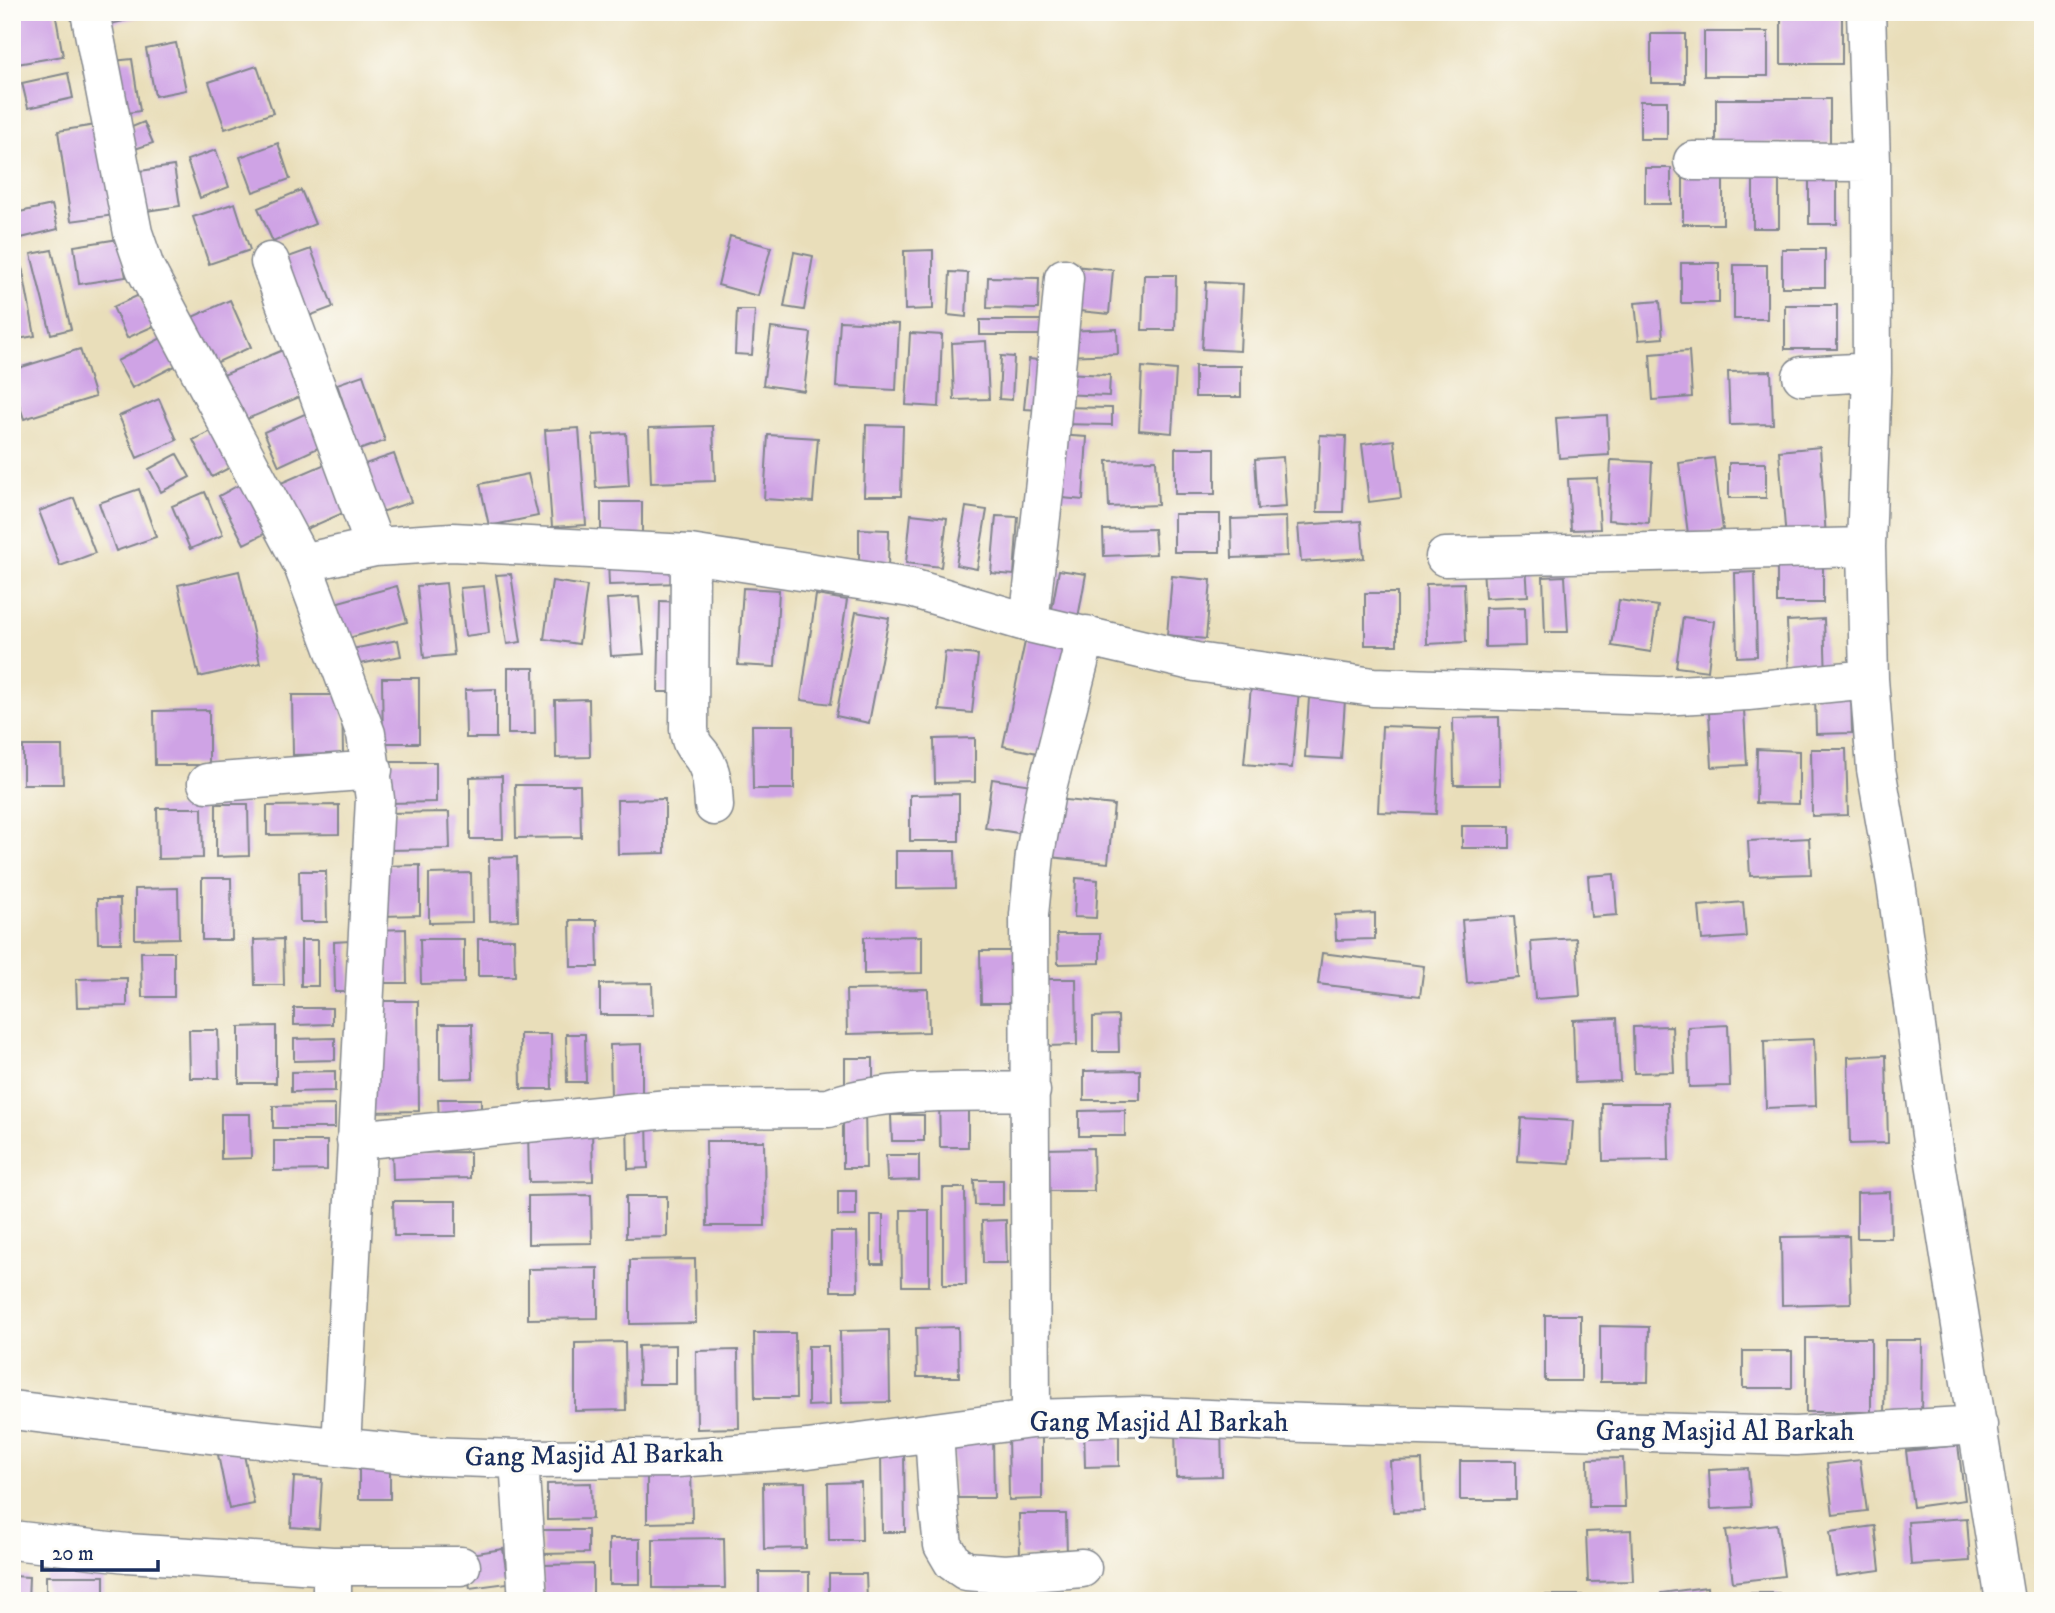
<svg xmlns="http://www.w3.org/2000/svg" width="2055" height="1613" viewBox="0 0 2055 1613" font-family="'IM FELL DW Pica',serif">
  <rect width="100%" height="100%" fill="#fdfcf7"/>
  <filter id="ink" filterUnits="userSpaceOnUse"><feTurbulence type="fractalNoise" baseFrequency=".0143" numOctaves="2"/><feDisplacementMap in="SourceGraphic" scale="14" xChannelSelector="R" yChannelSelector="G"/><feConvolveMatrix kernelMatrix="1 2 1 2 8 2 1 2 1" color-interpolation-filters="sRGB"/></filter>
  <filter id="wash" filterUnits="userSpaceOnUse"><feTurbulence type="fractalNoise" baseFrequency=".00686" numOctaves="4" result="noise"/><feDisplacementMap in="SourceGraphic" scale="28" xChannelSelector="R" yChannelSelector="G"/><feGaussianBlur stdDeviation="1.57" result="paint"/><feColorMatrix in="noise" values="0 0 0 0 0 0 0 0 0 0 0 0 0 0 0 0 0 1.4 0 .05"/><feComposite in="paint" operator="in"/></filter>
  <g filter="url(#wash)">
    <rect width="100%" height="100%" fill="#e9deba"/>
    <g id="blocks">
      <!-- building -->
      <path fill="#cfa3e5" d="M12,12H55L63,56L17,64L12,38Z
        M108,12H156V13L111,24Z
        M1781,17H1842V64H1781Z
        M1704,32H1768V76H1704Z
        M1651,34H1685V83H1651Z
        M176,43L186,90L155,96L146,49Z
        M132,59L140,111L121,114L113,61Z
        M257,66L273,113L225,129L209,82Z
        M68,73L73,98L28,108L22,83Z
        M1716,99H1830V143H1716Z
        M1640,101H1667V139H1640Z
        M144,122L153,143L135,149L127,129Z
        M102,124L115,215L71,221L58,131Z
        M278,143L290,179L253,192L240,157Z
        M216,150L229,187L200,198L187,160Z
        M174,166L180,206L139,212L133,172Z
        M1683,167H1723V224H1683Z
        M1645,168H1671V204H1645Z
        M1753,172H1779V228H1753Z
        M1809,176H1837V224H1809Z
        M301,190L315,224L273,242L258,208Z
        M235,203L250,250L209,264L193,217Z
        M52,205L58,229L21,238L15,213Z
        M730,236L771,247L758,296L718,285Z
        M119,239L126,277L79,284L74,246Z
        M311,249L333,307L301,319L280,260Z
        M1782,249H1825V287H1782Z
        M52,250L71,329L51,334L31,254Z
        M933,250V309L905,310L904,251Z
        M794,252L813,256L804,310L784,307Z
        M20,256L35,336L12,340V258Z
        M1681,263H1719V303H1681Z
        M1734,265H1767V319H1734Z
        M1074,266L1113,270L1109,314L1070,310Z
        M950,272L968,273L966,317L948,315Z
        M1144,275H1176L1175,330H1142Z
        M988,277L1039,278L1038,309L987,308Z
        M1206,282L1243,284L1240,351L1202,349Z
        M139,295L154,326L127,338L113,307Z
        M230,300L251,347L209,366L188,319Z
        M1660,301L1663,338L1639,340L1635,303Z
        M1785,305H1837V349H1785Z
        M737,310H755L752,355L735,354Z
        M980,320H1042V335H980Z
        M840,321L899,324L896,390L836,387Z
        M771,328L811,333L804,391L763,385Z
        M1117,329L1118,354L1064,356L1063,331Z
        M910,333L942,335L939,407L906,405Z
        M167,335L181,363L132,388L117,361Z
        M986,341L989,399L954,400L952,343Z
        M290,347L309,393L240,422L221,376Z
        M80,349L95,397L24,419L12,383V370Z
        M1689,351L1692,397L1653,400L1650,354Z
        M1001,356L1014,357L1012,400L999,399Z
        M1029,359L1046,361L1041,410L1024,409Z
        M1195,366H1241V397H1195Z
        M1142,367L1176,370L1172,433L1139,430Z
        M1771,371L1773,424L1730,425L1728,372Z
        M1061,373L1110,375L1109,396L1059,394Z
        M363,375L385,441L359,450L337,384Z
        M159,399L177,440L137,458L119,416Z
        M1059,407L1112,408V425L1059,424Z
        M316,409L331,442L279,466L264,432Z
        M1607,415L1609,455L1559,458L1556,418Z
        M225,424L244,460L212,477L193,440Z
        M866,425L903,426L901,496H864Z
        M713,426L715,481L651,483L649,428Z
        M579,428L586,525L552,527L545,430Z
        M626,433L629,486L596,488L593,435Z
        M768,435L818,438L813,502L764,499Z
        M1056,435L1087,437L1083,500L1052,497Z
        M1320,435L1346,436L1343,512H1317Z
        M1394,440L1401,498L1369,502L1362,444Z
        M1820,447L1826,538L1786,540L1779,451Z
        M1175,448H1215V494H1175Z
        M177,454L190,477L161,492L149,469Z
        M394,454L411,502L376,514L359,466Z
        M1283,457L1286,507L1258,509L1255,459Z
        M339,458L359,506L302,531L281,483Z
        M1714,458L1723,530L1688,534L1679,463Z
        M1156,460L1158,505L1109,507L1107,461Z
        M1611,460L1652,462L1649,523L1608,520Z
        M1729,463H1766V498H1729Z
        M528,474L538,516L489,526L480,484Z
        M1597,478L1600,529L1571,530L1568,479Z
        M246,481L272,530L244,544L219,496Z
        M139,489L156,537L116,551L99,503Z
        M205,492L223,535L190,549L172,506Z
        M74,498L95,553L60,566L39,511Z
        M601,502H642V537H601Z
        M966,507L987,510L977,569L956,565Z
        M911,514L947,518L941,567L906,563Z
        M1174,514H1220V552H1174Z
        M996,516L1018,517L1014,575L991,573Z
        M1286,517L1287,556L1232,558L1231,519Z
        M1361,521L1364,558L1301,562L1298,525Z
        M859,529L889,530L888,569L859,568Z
        M1154,529L1156,554L1104,556L1103,530Z
        M683,558L684,583L609,585L608,561Z
        M1777,561H1823V603H1777Z
        M1526,565L1528,596L1485,598L1483,568Z
        M1059,570L1086,574L1078,618L1051,614Z
        M239,571L260,663L199,677L178,585Z
        M1755,572L1757,656L1737,657L1735,573Z
        M511,574L521,642L507,644L496,575Z
        M1172,576L1211,580L1206,639L1167,635Z
        M1565,576L1568,632H1545L1543,577Z
        M552,581L587,586L579,644L544,639Z
        M446,583L454,655L424,658L417,586Z
        M1464,583L1466,642L1427,644L1426,584Z
        M397,586L407,622L345,639L335,603Z
        M484,586L489,633L465,636L460,588Z
        M743,588L779,590L775,667L738,665Z
        M1365,593H1397V645H1365Z
        M816,595L847,600L831,704L801,700Z
        M639,597L644,654L611,656L607,599Z
        M1619,600L1658,606L1651,652L1612,646Z
        M660,601L684,602L683,692H658Z
        M1525,607L1526,646L1485,647V608Z
        M856,612L889,618L869,723L836,716Z
        M1683,617L1714,621L1708,671L1676,667Z
        M1824,619L1826,678L1789,679L1787,621Z
        M1026,637L1075,646L1052,756L1003,746Z
        M398,640L401,656L355,665L352,649Z
        M945,652L978,655L972,713L939,710Z
        M508,668H534L535,734H508Z
        M1252,675L1300,679L1292,768L1244,764Z
        M382,678H419V743H383Z
        M496,689V738H466L465,690Z
        M1851,693L1852,733L1816,734L1815,695Z
        M292,695H342L343,754L293,755Z
        M1309,698L1345,700L1341,759L1305,757Z
        M589,699L590,757L556,758L555,700Z
        M209,710V765H155L154,711Z
        M1744,710L1747,765L1712,767L1709,713Z
        M1499,717L1500,785H1454L1453,718Z
        M752,725H794V789H753Z
        M1382,726L1440,728L1436,814L1378,812Z
        M975,738V782L935,783L934,739Z
        M23,746H62L63,784H23Z
        M1757,749L1799,751V804L1756,803Z
        M1811,749H1846L1848,815L1812,816Z
        M388,762H436V802L389,803Z
        M502,776L503,839H470V777Z
        M992,779L1032,785L1025,834L985,828Z
        M515,785H580L581,837L516,838Z
        M959,794V841H910V795Z
        M1046,798L1114,805L1108,863L1040,856Z
        M665,799V853L618,854L617,800Z
        M216,804H248L249,856L216,857Z
        M339,805V834L267,835V806Z
        M157,808H202L203,858L158,859Z
        M449,812L450,849L385,850V813Z
        M1462,826H1510V848H1462Z
        M1809,838L1811,874L1750,876L1748,841Z
        M896,851H955L956,888L896,889Z
        M517,857L518,920L490,921L489,858Z
        M420,865V915L382,916L381,866Z
        M299,871H326L327,922H300Z
        M471,873L472,922L429,923V874Z
        M1614,874L1617,915L1591,917L1588,876Z
        M202,878H231L232,940H202Z
        M1076,878L1098,880L1096,918L1074,917Z
        M178,888L179,938L135,939V889Z
        M97,899H120L121,943H98Z
        M1743,902L1746,937L1702,940L1699,906Z
        M1375,913V939L1336,940L1335,915Z
        M1514,916L1519,978L1467,983L1462,920Z
        M570,920H597L598,967H571Z
        M406,929L407,983H373V930Z
        M1057,934H1100V963L1058,964Z
        M922,936V973L864,974V937Z
        M1576,938L1580,996L1535,999L1531,941Z
        M283,939L284,985H255L254,940Z
        M420,939H464V983L421,984Z
        M478,939H514L515,976H478Z
        M301,940H318V986H301Z
        M350,941L351,992H335L334,942Z
        M980,951H1019V1003H981Z
        M141,952H174V997H142Z
        M1322,953L1424,966L1420,996L1318,984Z
        M127,978V1006L77,1007L76,979Z
        M1046,979H1076L1077,1045L1047,1046Z
        M652,983L653,1015H600V984Z
        M928,989L929,1032L847,1034L846,990Z
        M368,1001H418L419,1111L369,1112Z
        M294,1008H332V1024L294,1025Z
        M1118,1016L1119,1052H1093V1017Z
        M1617,1018L1620,1081L1575,1083L1573,1020Z
        M440,1024H472L473,1078L440,1079Z
        M1728,1025L1730,1086L1689,1087L1688,1027Z
        M276,1026V1083H239V1027Z
        M1672,1026L1674,1072L1634,1073L1633,1027Z
        M189,1030H218L219,1078H190Z
        M520,1034H551L552,1089H521Z
        M566,1034H585L586,1082H567Z
        M335,1038V1060L294,1061V1039Z
        M1814,1039L1816,1106L1766,1108L1764,1041Z
        M642,1044V1098H611L610,1045Z
        M1886,1055L1888,1143L1850,1144L1848,1057Z
        M845,1058H873V1083L845,1084Z
        M1140,1070V1100H1084V1071Z
        M335,1071V1091L291,1092V1072Z
        M939,1098H968V1147H940Z
        M438,1099H481V1120L439,1121Z
        M1602,1103H1668L1669,1160L1603,1161Z
        M335,1105V1128H273V1106Z
        M843,1106H865L866,1168H843Z
        M1125,1110V1136H1079V1111Z
        M221,1114H250L251,1158L221,1159Z
        M891,1115H924V1141H892Z
        M647,1118L648,1168L628,1169L627,1119Z
        M1521,1118L1573,1121L1570,1164L1518,1161Z
        M592,1126L593,1181L529,1182L528,1127Z
        M274,1141H327V1170L274,1171Z
        M706,1141H764L765,1226H707Z
        M1093,1148L1094,1191H1045V1149Z
        M470,1152V1178L393,1180L392,1153Z
        M886,1155H919V1180L887,1181Z
        M974,1180H1003V1205H975Z
        M943,1188H965L966,1285H943Z
        M838,1191H856V1216H838Z
        M1890,1192L1891,1238H1857V1193Z
        M591,1195L592,1243L528,1244V1196Z
        M626,1196H667V1237L626,1238Z
        M393,1201H456V1236H394Z
        M901,1210H929V1286H902Z
        M871,1215H883V1264H871Z
        M1006,1220L1007,1263H983L982,1221Z
        M831,1232H857L858,1291H831Z
        M1849,1236L1851,1303L1782,1305L1781,1237Z
        M695,1259L696,1323L630,1324V1260Z
        M598,1268V1318L528,1319V1269Z
        M1545,1315H1581V1381H1545Z
        M1600,1326L1649,1327L1648,1382H1600Z
        M958,1327L959,1377H917L916,1328Z
        M889,1330L890,1402L841,1403L840,1331Z
        M754,1333H795L796,1398H755Z
        M1806,1338H1871V1412H1806Z
        M1885,1340H1922L1921,1421H1884Z
        M625,1342L626,1410L575,1411V1343Z
        M676,1345V1384H639L638,1346Z
        M808,1346H828L829,1405L808,1406Z
        M738,1350L739,1428L697,1429L696,1351Z
        M1743,1351H1792V1388H1743Z
        M1221,1425L1222,1476L1176,1477L1175,1426Z
        M1119,1426V1466L1085,1467L1084,1427Z
        M1042,1431V1499L1009,1500L1008,1432Z
        M993,1437L994,1498H954V1438Z
        M241,1440L254,1504L229,1509L216,1445Z
        M1958,1445L1965,1500L1913,1507L1906,1451Z
        M904,1449L905,1532H882L881,1450Z
        M1623,1458L1625,1507H1589L1588,1459Z
        M359,1460H390V1499H359Z
        M1422,1460L1424,1511L1393,1512L1390,1461Z
        M1860,1460L1867,1511L1833,1515L1827,1464Z
        M1460,1461H1516V1500H1460Z
        M647,1465H691L692,1522L647,1523Z
        M1748,1468L1751,1507L1711,1509L1709,1470Z
        M294,1477L322,1479L319,1529L291,1527Z
        M805,1482L806,1548L764,1549L763,1483Z
        M861,1482L862,1540H829L828,1483Z
        M591,1483L592,1519L547,1520V1484Z
        M1019,1514H1066L1067,1556H1020Z
        M1967,1518L1970,1561L1911,1565L1908,1522Z
        M1777,1524L1784,1576L1733,1582L1726,1530Z
        M1875,1526L1880,1570L1836,1576L1830,1532Z
        M541,1530H588V1553L542,1554Z
        M1631,1530L1633,1581L1588,1582L1586,1532Z
        M724,1538L725,1588H653V1539Z
        M609,1539H640V1584H609Z
        M503,1549L508,1583L470,1588L464,1555Z
        M593,1564V1601H543V1565Z
        M759,1572H809V1601H759Z
        M829,1574H866L867,1601H829Z
        M12,1576L29,1577L28,1601H12Z
        M46,1576H104V1601H46Z
        M1707,1587L1708,1601H1662L1661,1593Z
        M1737,1593H1779V1601H1737Z
        M989,1595V1601H948V1596Z
        M1479,1595V1601H1441V1596Z
        M1538,1595H1582V1601H1539Z
        M1490,1597H1520V1601H1490Z"/>
    </g>
  </g>
  <g filter="url(#ink)">
    <use href="#blocks" fill-opacity="0" stroke="#82868c" stroke-width="2"/>
    <g fill="none" stroke-linecap="round" stroke-linejoin="round">
      <defs>
        <path id="minor" d="M90,12L133,233L145,268L302,563L366,734L375,799L341,1447
          M1866,12L1871,162L1872,372L1866,547L1869,679L1876,769L1896,883L1934,1156L2005,1601
          M1693,161L1871,162
          M270,262L375,547
          M1802,376L1872,372
          M690,554L689,729C691,751 700,748 707,765C713,777 713,792 714,806
          M1445,557L1866,547
          M302,563L375,547L452,542L690,554L911,588L1029,623L1196,662L1373,687L1660,696L1748,691L1869,679
          M1029,623L1049,447L1064,278
          M207,783L373,770
          M356,1140L668,1109L829,1108C882,1087 973,1093 1031,1091
          M12,1410L209,1434L426,1456L519,1459L676,1458L808,1449L1031,1419L1140,1416L1305,1423L1796,1436L1978,1425
          M1031,1419L1029,915L1035,854L1046,792L1086,635
          M934,1433L939,1511L943,1545L953,1562L966,1571L1005,1574L1006,1601
          M519,1459L528,1601
          M12,1540L127,1553L332,1566H461
          M1005,1574L1082,1568
          M332,1601V1566"/>
      </defs>
      <!-- minor casing -->
      <use href="#minor" stroke="#82868c" stroke-width="41"/>
      <!-- minor -->
      <use href="#minor" stroke="#fff" stroke-width="38"/>
    </g>
  </g>
  <g text-anchor="middle" dominant-baseline="central" stroke-width="7" stroke-linejoin="round" paint-order="stroke">
    <!-- street labels -->
    <g font-size="28" fill="#1b2f5e" stroke="#fdfcf7">
      <text x="1159" y="1422">Gang Masjid Al Barkah</text>
      <text x="1725" y="1431">Gang Masjid Al Barkah</text>
      <text transform="translate(594 1455) rotate(-1)">Gang Masjid Al Barkah</text>
    </g>
  </g>
  <!-- margin -->
  <rect width="2055" height="1613" fill="none" stroke="#fdfcf7" stroke-width="42"/>
  <!-- scale -->
  <path d="M42 1560v10h116v-10" fill="none" stroke="#1b2f5e" stroke-width="3.5"/>
  <text x="52" y="1560" font-size="21" fill="#1b2f5e" stroke="#fdfcf7" stroke-width="5" paint-order="stroke">20 m</text>
</svg>
